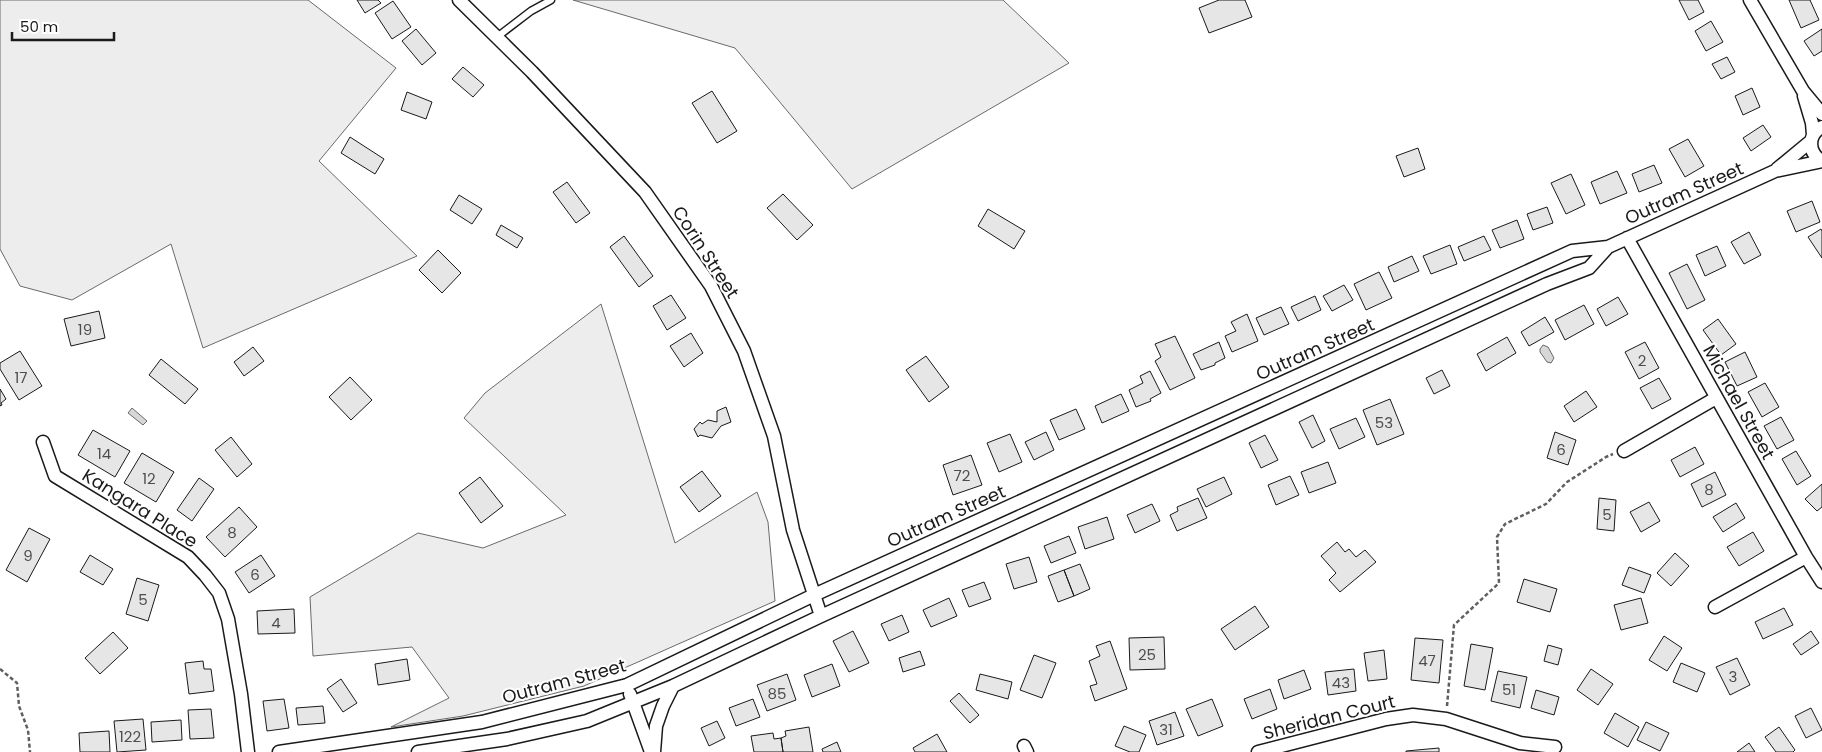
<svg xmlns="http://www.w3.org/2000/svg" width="1822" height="752" viewBox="0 0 1822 752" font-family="Poppins,sans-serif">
  <rect width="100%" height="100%" fill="#fff"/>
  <!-- green -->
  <path fill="#ededed" stroke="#6a6a6a" d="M0,0H308L396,68L319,161L417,256L203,348L171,244L72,300L20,286L0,249Z
    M573,0H1003L1069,63L852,189L735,48Z
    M601,304L675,543L757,492L768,522L775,601L584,686L463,716L391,727L449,698L412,647L313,656L310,597L418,533L483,548L566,515L464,418L485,393Z"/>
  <!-- water -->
  <path fill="#d7d7d7" stroke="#6a6a6a" d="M1543,345L1548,347L1554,358L1551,363L1547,362L1540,352V349Z
    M132,408L147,421L143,425L128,413Z"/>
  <!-- building -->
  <path fill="#e6e6e6" stroke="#1a1a1a" d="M357,0H378L381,3L365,13Z
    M1219,0H1245L1252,17L1209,33L1199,8Z
    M1679,0H1698L1704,12L1689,20Z
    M1789,0H1810L1819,20L1801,28Z
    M393,1L411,27L392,39L375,13Z
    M1711,21L1723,42L1706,51L1695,31Z
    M416,29L436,53L422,65L402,41Z
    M1822,29V51L1814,56L1804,41Z
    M1727,57L1735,72L1721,79L1712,64Z
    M463,67L484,85L473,97L452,79Z
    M1752,88L1760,107L1743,115L1735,96Z
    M712,91L737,131L717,143L692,103Z
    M407,92L432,102L426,119L401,110Z
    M1763,125L1771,137L1751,151L1743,138Z
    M350,137L384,159L375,174L341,153Z
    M1688,139L1704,166L1685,177L1669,149Z
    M1418,148L1425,169L1404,177L1396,156Z
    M1654,165L1662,183L1639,192L1632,174Z
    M1617,171L1627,193L1600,204L1591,182Z
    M1571,174L1585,205L1566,214L1551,183Z
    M567,182L590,213L576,223L553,192Z
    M783,194L813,225L797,240L767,208Z
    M459,195L482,209L472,224L450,210Z
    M1812,201L1820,222L1796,232L1787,211Z
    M1547,207L1553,223L1533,230L1527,214Z
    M988,209L1025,231L1014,249L978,226Z
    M1517,220L1524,239L1500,248L1492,230Z
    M501,225L523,238L517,248L496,235Z
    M1821,229L1822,231V258L1808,237Z
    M1749,232L1761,255L1744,264L1731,242Z
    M624,236L653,276L639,287L610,247Z
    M1484,236L1491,250L1464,261L1458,247Z
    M1450,245L1457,264L1431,274L1423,256Z
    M1717,246L1726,266L1705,276L1696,255Z
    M438,250L461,273L442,293L419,270Z
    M1412,256L1419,271L1394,282L1388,267Z
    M1687,264L1705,300L1687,309L1669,273Z
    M1379,272L1392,298L1366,310L1354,284Z
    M1344,285L1353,300L1332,311L1323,296Z
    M671,295L686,318L667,330L653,306Z
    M1315,296L1321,310L1298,321L1291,307Z
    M1618,297L1628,314L1606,326L1597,309Z
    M1584,305L1594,324L1565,340L1555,320Z
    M1281,307L1289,324L1264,335L1256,318Z
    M99,311L105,338L71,346L64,319Z
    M1247,314L1258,341L1232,352L1225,336L1236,331L1231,322Z
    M1545,317L1554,332L1529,346L1521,332Z
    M1718,319L1736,344L1721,355L1703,330Z
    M691,333L703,353L684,367L670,346Z
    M1175,336L1195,378L1170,390L1155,361L1161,357L1155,344Z
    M1507,337L1516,353L1486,371L1477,354Z
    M1219,342L1225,358L1215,363V365L1201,370L1193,354Z
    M1645,342L1659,368L1639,379L1625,352Z
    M253,347L264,361L244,376L234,362Z
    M20,351L42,386L19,400L0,369V363Z
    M1745,352L1757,377L1737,386L1725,362Z
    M926,356L949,387L929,402L906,370Z
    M161,359L198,389L185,404L149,375Z
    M1442,370L1450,386L1434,394L1426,378Z
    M1150,371L1161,393L1150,399L1151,401L1136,407L1129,390L1143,383L1140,376Z
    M350,377L372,400L351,420L329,397Z
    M1659,378L1671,399L1652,409L1640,388Z
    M1765,383L1779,407L1762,417L1748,392Z
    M0,389L6,399L1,403L2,405L0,406Z
    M1586,391L1597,407L1574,422L1564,406Z
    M1121,394L1129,411L1102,423L1095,406Z
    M1390,399L1404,434L1377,445L1363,410Z
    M726,407L731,422L721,426L712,438L700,435L698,437L694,429L700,422L702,424L708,420L717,422V411Z
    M1076,409L1085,429L1059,440L1050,420Z
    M1313,415L1325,441L1312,448L1299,422Z
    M1781,417L1794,440L1777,449L1764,426Z
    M1356,418L1365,437L1339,449L1330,429Z
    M93,430L130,451L115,477L78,455Z
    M1046,432L1054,450L1034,460L1025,442Z
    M1555,432L1576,440L1568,465L1547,458Z
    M1010,434L1022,462L999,472L987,443Z
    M1265,435L1278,460L1261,468L1249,443Z
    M231,437L252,464L237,477L215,450Z
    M1695,447L1704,464L1680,477L1671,460Z
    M1796,451L1811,476L1797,485L1782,459Z
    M142,453L174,472L156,502L124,483Z
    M971,455L982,485L953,495L943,465Z
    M1328,462L1336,483L1309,493L1301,472Z
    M702,471L721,496L699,512L680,487Z
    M1715,472L1726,495L1702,507L1691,484Z
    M1290,476L1299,495L1276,505L1268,485Z
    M480,477L503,506L481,523L459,493Z
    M1224,477L1232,494L1206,507L1197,489Z
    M199,478L214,489L192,521L177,510Z
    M1822,484V507L1817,511L1805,499Z
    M1198,498L1207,518L1177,531L1170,515L1178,511L1177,507Z
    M1599,498L1616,500L1614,531L1597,529Z
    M1649,502L1660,521L1641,532L1630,512Z
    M1736,503L1745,518L1723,532L1713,517Z
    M1152,504L1160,521L1135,533L1127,515Z
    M239,507L257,527L225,557L206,537Z
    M1107,517L1114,539L1085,549L1078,527Z
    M29,528L50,539L27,582L6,570Z
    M1753,532L1764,551L1739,566L1727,547Z
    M1069,536L1076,553L1051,563L1044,546Z
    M1337,542L1345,552L1349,549L1356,557L1365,550L1376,562L1340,592L1329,580L1336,573L1321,556Z
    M1675,553L1689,566L1671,586L1657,573Z
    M90,555L113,569L103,585L80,572Z
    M261,555L275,576L249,593L235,572Z
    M1029,557L1037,582L1014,589L1006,564Z
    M1080,564L1090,589L1074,596L1064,570Z
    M1629,567L1651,575L1644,593L1622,585Z
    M1064,570L1074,596L1058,602L1048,576Z
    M137,578L159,585L148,621L126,614Z
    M1524,579L1557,589L1550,612L1517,602Z
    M984,582L991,599L969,607L962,590Z
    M949,598L957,616L931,627L923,610Z
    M1641,598L1648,623L1621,630L1614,605Z
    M1255,606L1269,627L1235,650L1221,629Z
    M1784,608L1793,625L1763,639L1755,622Z
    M294,609L295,633L258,634L257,611Z
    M902,615L909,632L889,641L881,624Z
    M853,631L869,663L849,672L833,641Z
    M1811,631L1819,643L1801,655L1793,644Z
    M113,632L128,648L100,674L85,658Z
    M1664,636L1682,648L1667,671L1649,660Z
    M1164,637L1165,669L1130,670L1129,638Z
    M1415,638L1443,640L1439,683L1411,680Z
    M1110,641L1127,689L1095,701L1090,686L1097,684L1089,661L1100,656L1096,646Z
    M1471,644L1493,648L1485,690L1464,686Z
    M1548,645L1562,649L1558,665L1544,661Z
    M1384,650L1387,679L1368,681L1364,653Z
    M920,651L925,665L903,672L899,658Z
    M1034,655L1056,663L1042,698L1020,690Z
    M1737,658L1750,685L1730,695L1716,667Z
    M407,659L410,680L378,685L375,664Z
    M203,661L204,669H211L214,691L189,694L185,663Z
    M1681,663L1705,673L1697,692L1673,682Z
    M832,664L840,686L812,697L804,675Z
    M1354,669L1356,691L1328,695L1325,672Z
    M1591,669L1613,684L1598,705L1577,690Z
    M1304,670L1311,689L1284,699L1278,680Z
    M1498,671L1527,677L1520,708L1491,701Z
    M787,674L796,700L767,711L757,685Z
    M980,674L1012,682L1008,699L976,690Z
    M341,679L357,703L343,712L327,689Z
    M1270,689L1277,709L1252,719L1244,699Z
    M1536,690L1559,697L1554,715L1531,708Z
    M959,693L979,715L970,723L950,701Z
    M284,699L289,728L267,731L263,701Z
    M753,699L760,717L736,726L729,708Z
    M1212,699L1223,726L1198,736L1186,709Z
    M323,706L325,723L298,725L296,708Z
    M1811,708L1822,730L1806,738L1795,716Z
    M211,709L214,738L190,739L188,710Z
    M1175,712L1184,736L1157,745L1149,721Z
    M1615,713L1639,727L1628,747L1604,733Z
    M143,719L146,750L117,752L114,721Z
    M181,720L182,740L152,742L151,722Z
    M717,721L725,738L709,746L701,728Z
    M1646,722L1669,733L1660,751L1637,740Z
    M1124,726L1146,735L1139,752H1130L1115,746Z
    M809,727L813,752H783L781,738L786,736L785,731Z
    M1779,727L1795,750L1793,752H1776L1765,737Z
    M109,731L110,752H80L79,733Z
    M773,733L774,739L781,738L783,752H754L751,736Z
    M937,734L947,752H915L913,748Z
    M837,742L841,752H823L822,749Z
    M1749,743L1755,752H1737Z
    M1439,748V752H1406V751Z"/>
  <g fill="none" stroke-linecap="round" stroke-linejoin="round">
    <defs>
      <path id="service" d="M497,37L531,11L551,0"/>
      <path id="minor" d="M459,0L532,72L645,192L711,286L744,351L774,436L793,530L821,616
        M1750,0L1803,91L1822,114
        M1804,96L1812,123L1813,135
        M1822,127C1807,135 1808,153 1822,161
        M1777,169L1811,141
        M1627,238L1806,557L1822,582
        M43,442L55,476L188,557L205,575L219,593L228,619L241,694L248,752
        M1624,451L1716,398
        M1715,607L1806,557
        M630,694L651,752
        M1024,746L1027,752
        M279,752L482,722L627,685L814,595L1572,251L1608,247L1775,171L1822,161
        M418,752L507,739L587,721L673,686L821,616L1547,284L1589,268L1608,247
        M654,752L656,726L663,706L673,686
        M1258,752L1386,719L1413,715L1446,719L1520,743L1555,747"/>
    </defs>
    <!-- service casing -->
    <use href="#service" stroke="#1a1a1a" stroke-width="9"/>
    <!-- minor casing -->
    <use href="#minor" stroke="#1a1a1a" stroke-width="15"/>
    <!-- path -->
    <path stroke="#5f5f5f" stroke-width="2.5" stroke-dasharray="4 2.5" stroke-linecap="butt" d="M0,669L17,683L19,706L28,730L30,752
      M1447,706L1454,625L1499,583L1497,537L1505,524L1546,504L1567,482L1606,457L1613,454"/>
    <!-- service -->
    <use href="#service" stroke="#fff" stroke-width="6"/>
    <!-- minor -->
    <use href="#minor" stroke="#fff" stroke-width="12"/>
  </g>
  <g text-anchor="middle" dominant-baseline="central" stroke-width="4" stroke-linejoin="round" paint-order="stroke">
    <!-- number labels -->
    <g font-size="15" fill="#4d4d4d">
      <text x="85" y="329">19</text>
      <text x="1642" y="360">2</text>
      <text x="21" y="377">17</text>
      <text x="1384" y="422">53</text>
      <text x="1561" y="449">6</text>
      <text x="104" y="453">14</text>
      <text x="962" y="475">72</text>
      <text x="149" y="478">12</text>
      <text x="1709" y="489">8</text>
      <text x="1607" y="514">5</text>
      <text x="232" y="532">8</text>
      <text x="28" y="555">9</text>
      <text x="255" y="574">6</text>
      <text x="143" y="599">5</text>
      <text x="276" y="622">4</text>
      <text x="1147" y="654">25</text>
      <text x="1427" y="660">47</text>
      <text x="1733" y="676">3</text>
      <text x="1341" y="682">43</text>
      <text x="1509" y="689">51</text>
      <text x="777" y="693">85</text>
      <text x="1166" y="729">31</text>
      <text x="130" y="736">122</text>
    </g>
    <!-- street labels -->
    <g font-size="18" fill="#1a1a1a" stroke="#fff">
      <text transform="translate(1684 193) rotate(-24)">Outram Street</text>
      <text transform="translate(706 252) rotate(57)">Corin Street</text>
      <text transform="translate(1315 349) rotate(-24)">Outram Street</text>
      <text transform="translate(1739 402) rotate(61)">Michael Street</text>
      <text transform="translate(140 508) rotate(32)">Kangara Place</text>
      <text transform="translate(946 516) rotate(-24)">Outram Street</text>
      <text transform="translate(564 681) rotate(-15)">Outram Street</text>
      <text transform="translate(1329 717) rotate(-14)">Sheridan Court</text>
    </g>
  </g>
  <!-- scale -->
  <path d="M12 32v8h102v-8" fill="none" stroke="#1a1a1a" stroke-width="2.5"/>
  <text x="20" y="32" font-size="15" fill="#1a1a1a" stroke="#ffffff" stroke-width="4" paint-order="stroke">50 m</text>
</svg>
